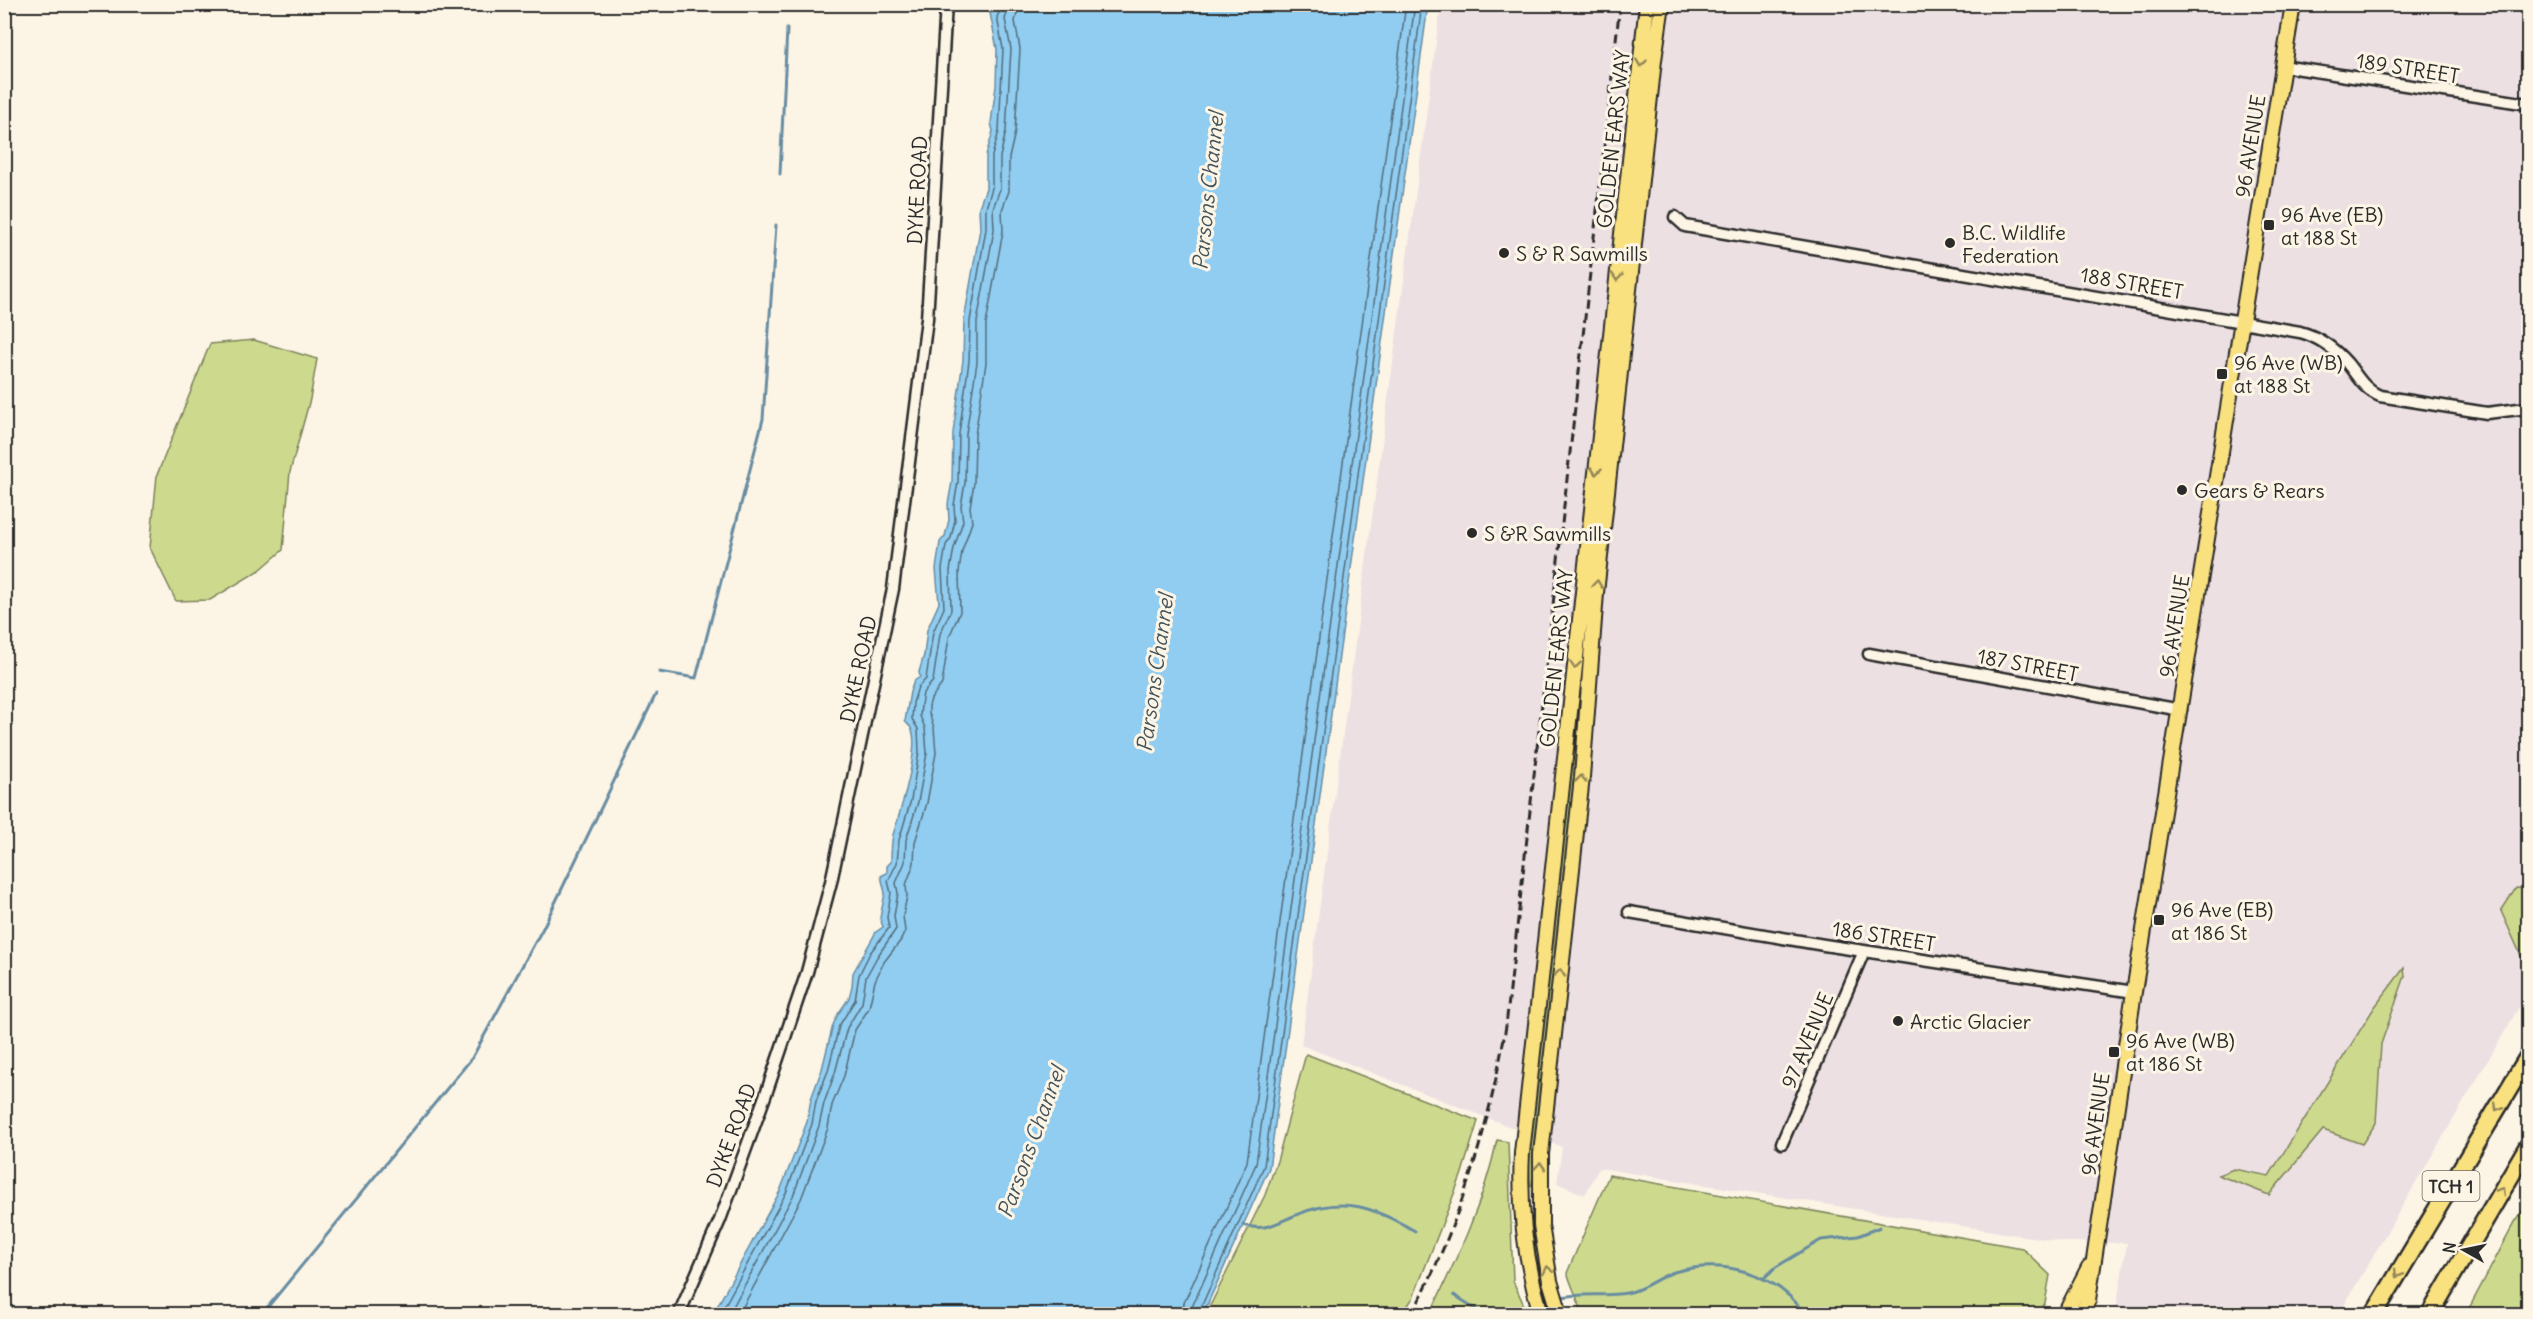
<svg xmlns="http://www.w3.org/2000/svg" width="2533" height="1319" viewBox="0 0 2533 1319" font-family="Delius,sans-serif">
  <rect width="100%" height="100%" fill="#fcf5e5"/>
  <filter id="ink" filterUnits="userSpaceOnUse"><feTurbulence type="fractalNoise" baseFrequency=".0167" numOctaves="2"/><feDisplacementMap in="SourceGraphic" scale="12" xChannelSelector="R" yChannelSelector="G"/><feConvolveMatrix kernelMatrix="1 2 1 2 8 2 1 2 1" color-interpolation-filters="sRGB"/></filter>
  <g filter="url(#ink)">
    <!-- built -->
    <path fill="#ede0e3" d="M1441,5H2528V992L2339,1314H2115L2127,1243L2062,1242L1599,1168L1585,1195L1557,1183L1562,1147L1301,1045Z"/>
    <!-- green -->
    <path fill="#cdda8e" stroke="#7c825c" stroke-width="1.5" d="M254,340L317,359L310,399L290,472L283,550L260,570L210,600L176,601L150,548L157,475L210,344Z
      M1583,646H1586L1577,760L1532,1185L1530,1186L1529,1150Z
      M2516,888L2528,889V971L2501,911Z
      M2404,968L2405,976L2381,1044L2376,1123L2362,1144L2323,1130L2269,1195L2218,1175L2234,1169L2269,1176L2374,1008Z
      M1306,1054L1478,1121L1461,1176L1413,1298L1402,1314H1206L1265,1195L1277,1161Z
      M1497,1140L1508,1142L1513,1281L1528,1314H1430C1457,1258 1484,1202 1497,1140Z
      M1609,1175L2022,1248L2050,1275L2045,1303L2037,1314H1583L1567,1273Z
      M2528,1203V1314H2466L2515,1222Z"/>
    <!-- water -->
    <path fill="#90cdf1" stroke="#688ca2" stroke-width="1.5" d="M997,5H1428L1269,1168L1203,1314H713L780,1191L807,1122L811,1099L822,1069L833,1025L838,1014L849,998L852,986L853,973L876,932L883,927L880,918L885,893L881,876L887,873V866L891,862C891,854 891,845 893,835C899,816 921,745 911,728C910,726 907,724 905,721L910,692L914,681L920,677L919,672L924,655L927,630L939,603L936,569L940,542L945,536L949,520L948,504L952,482L953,433L963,360L964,320L980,229L979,207L986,188V155L993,131L991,123L996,86L997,49L990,13Z"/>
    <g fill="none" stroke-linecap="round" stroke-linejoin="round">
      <!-- shore -->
      <path stroke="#536c7a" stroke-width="1.5" d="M720,1314L786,1193L812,1124L816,1101L828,1071L839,1026L855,1000L859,975L870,953L889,928L887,917L891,893L888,881L897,863L899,840L911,800L919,752L918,729L912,719L913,703L918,687L926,679L933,632L944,608L942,569L946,545L951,538L955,520L954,505L958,482L959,434L969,361L970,321L986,229V208L992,188V156L999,131L1003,49L997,17L1003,4
        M729,1314L793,1196L819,1126L824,1103L835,1073L847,1028L862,1003L866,977L877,957L896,929L894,916L898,893L896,883L905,862L906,840L918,802L927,753L925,728L920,716L921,705L923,693L933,681L940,634L951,610L950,571L954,548L963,521L961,506L965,483L966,434L977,362V322L994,230L993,208L1000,189V157L1006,131L1011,49L1005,19L1010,4
        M739,1314L801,1199L828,1128L832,1105L844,1076L855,1030L869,1008L875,981L884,962L901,940L905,931L903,916L907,896L906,885L914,863L915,842L927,803L936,753L934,728L929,713V706L931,699L942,684L949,637L960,612L959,572L962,551L972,522L970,507L974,483L975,435L986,363V324L1003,231L1002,210L1009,191V158L1015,132L1020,49L1015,21L1020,4
        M1182,1314L1184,1303L1247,1162L1406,4
        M1191,1314L1192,1307L1256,1164L1415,4
        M1198,1314L1264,1166L1422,4"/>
      <!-- stream -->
      <path stroke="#688ca2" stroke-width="3" d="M780,174L787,29
        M659,672L696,678L763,419L776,225
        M1243,1225C1265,1232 1276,1223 1296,1215C1343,1195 1373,1207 1415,1231
        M1763,1279L1776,1267L1821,1240L1858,1236L1880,1227
        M1454,1295L1484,1314
        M1558,1298C1581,1292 1604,1297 1627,1293C1644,1290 1658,1277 1674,1272C1723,1258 1775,1272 1805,1314
        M262,1314L472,1058L543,928L656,694
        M1493,1314L1535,1304"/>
      <defs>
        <path id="minor" d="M2282,66L2528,104
          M1675,217L1685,226L2300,332C2319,337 2333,347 2347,363C2357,375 2364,390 2380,396L2487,413L2527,408
          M1869,654L2181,710
          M1629,912L1824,945L2134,992
          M1782,1143L1864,951
          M679,1314L720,1220L768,1088L807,972L831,882L893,589L927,319L946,4"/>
        <path id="major" d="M1541,1314C1525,1261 1519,1209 1522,1153L1647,4
          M1560,1314L1550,1281L1541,1225V1154L1582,777L1596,593L1654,60L1662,4
          M2065,1314L2089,1267
          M2081,1314L2088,1300L2134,992L2293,4"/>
        <path id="highway" d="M2374,1314L2528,1057
          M2430,1314L2528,1146"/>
      </defs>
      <!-- minor casing -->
      <use href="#minor" stroke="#2b2b2b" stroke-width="15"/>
      <!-- major casing -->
      <use href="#major" stroke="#2b2b2b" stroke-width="18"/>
      <!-- highway casing -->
      <use href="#highway" stroke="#2b2b2b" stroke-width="21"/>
      <!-- minor -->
      <use href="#minor" stroke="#fcf5e5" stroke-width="10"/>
      <!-- major -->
      <use href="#major" stroke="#fae180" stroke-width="14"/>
      <!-- highway -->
      <use href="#highway" stroke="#fae180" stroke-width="16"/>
      <!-- rail -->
      <path stroke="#2b2b2b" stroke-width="3" stroke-dasharray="9 4.5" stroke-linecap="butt" d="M1412,1314C1460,1224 1489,1127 1506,1026L1620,4"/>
    </g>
    <!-- one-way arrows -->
    <defs><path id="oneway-chevron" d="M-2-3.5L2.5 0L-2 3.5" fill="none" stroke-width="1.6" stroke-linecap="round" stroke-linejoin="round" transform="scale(1.5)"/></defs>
    <g stroke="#928656">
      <use href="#oneway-chevron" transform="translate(1641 63) rotate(96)"/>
      <use href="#oneway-chevron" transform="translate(1617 277) rotate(96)"/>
      <use href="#oneway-chevron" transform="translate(1596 471) rotate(96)"/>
      <use href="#oneway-chevron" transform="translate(1597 584) rotate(-84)"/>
      <use href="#oneway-chevron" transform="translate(1575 665) rotate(96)"/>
      <use href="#oneway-chevron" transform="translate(1581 779) rotate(-84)"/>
      <use href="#oneway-chevron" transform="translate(1560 973) rotate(-84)"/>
      <use href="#oneway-chevron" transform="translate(2498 1107) rotate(121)"/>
      <use href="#oneway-chevron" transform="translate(1540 1166) rotate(-86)"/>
      <use href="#oneway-chevron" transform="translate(2501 1191) rotate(-59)"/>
      <use href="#oneway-chevron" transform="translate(1548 1270) rotate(-101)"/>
      <use href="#oneway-chevron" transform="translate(2398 1274) rotate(121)"/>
    </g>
  </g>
  <!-- markers -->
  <g fill="#2b2b2b" stroke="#fcf5e5" stroke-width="2">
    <rect x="2263" y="219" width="12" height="12" rx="3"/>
    <circle cx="1950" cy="243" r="6"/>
    <circle cx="1504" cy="253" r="6"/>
    <rect x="2216" y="368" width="12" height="12" rx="3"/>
    <circle cx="2182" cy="490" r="6"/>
    <circle cx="1472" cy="533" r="6"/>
    <rect x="2153" y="914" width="12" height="12" rx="3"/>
    <circle cx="1898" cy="1021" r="6"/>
    <rect x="2108" y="1046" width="12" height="12" rx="3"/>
  </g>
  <g text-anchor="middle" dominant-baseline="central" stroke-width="6" stroke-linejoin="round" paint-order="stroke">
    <!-- shield labels -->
    <rect fill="#fcf5e5" stroke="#6a6863" stroke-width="1.5" x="2422.5" y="1171" width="57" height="30" rx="4.5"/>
    <g font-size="18" font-weight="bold" fill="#2b2b2b">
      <text x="2451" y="1186">TCH 1</text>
    </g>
    <!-- street labels -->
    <g font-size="20" fill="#2b2b2b" stroke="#fcf5e5">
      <text transform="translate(2408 68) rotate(9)">189 STREET</text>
      <text transform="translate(1613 139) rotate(-84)">GOLDEN EARS WAY</text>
      <text transform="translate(2250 146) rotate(-81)">96 AVENUE</text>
      <text transform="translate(917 190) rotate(-87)">DYKE ROAD</text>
      <text transform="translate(2132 283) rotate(10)">188 STREET</text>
      <text transform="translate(2174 626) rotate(-81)">96 AVENUE</text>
      <text transform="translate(1556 658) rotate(-84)">GOLDEN EARS WAY</text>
      <text transform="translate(2028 665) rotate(11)">187 STREET</text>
      <text transform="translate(858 669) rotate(-78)">DYKE ROAD</text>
      <text transform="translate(1884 936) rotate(9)">186 STREET</text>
      <text transform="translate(1807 1040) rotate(-67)">97 AVENUE</text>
      <text transform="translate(2095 1124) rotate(-82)">96 AVENUE</text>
      <text transform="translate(731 1135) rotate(-70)">DYKE ROAD</text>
    </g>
    <!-- poi labels -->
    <g font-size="20" fill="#2b2b2b" stroke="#fcf5e5" text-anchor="start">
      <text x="2281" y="214">96 Ave (EB)<tspan x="2281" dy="23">at 188 St</tspan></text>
      <text x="1962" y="232">B.C. Wildlife<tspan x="1962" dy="23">Federation</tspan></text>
      <text x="1516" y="253">S &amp; R Sawmills</text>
      <text x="2234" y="362">96 Ave (WB)<tspan x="2234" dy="23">at 188 St</tspan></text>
      <text x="2194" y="490">Gears &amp; Rears</text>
      <text x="1484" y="533">S &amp;R Sawmills</text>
      <text x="2171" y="909">96 Ave (EB)<tspan x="2171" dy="23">at 186 St</tspan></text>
      <text x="1910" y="1021">Arctic Glacier</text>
      <text x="2126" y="1040">96 Ave (WB)<tspan x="2126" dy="23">at 186 St</tspan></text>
    </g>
    <!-- water labels -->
    <g font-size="21" font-style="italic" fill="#44545c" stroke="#fcf5e5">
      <text transform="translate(1208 191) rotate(-84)">Parsons Channel</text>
      <text transform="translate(1155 673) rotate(-82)">Parsons Channel</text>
      <text transform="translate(1031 1142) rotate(-70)">Parsons Channel</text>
    </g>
  </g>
  <!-- margin -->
  <rect width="2533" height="1319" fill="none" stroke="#fcf5e5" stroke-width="24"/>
  <rect x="12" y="12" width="2509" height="1295" fill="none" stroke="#2b2b2b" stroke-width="2" filter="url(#ink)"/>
  <!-- north arrow -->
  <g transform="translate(2464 1250) rotate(279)" stroke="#fcf5e5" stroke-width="4.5" paint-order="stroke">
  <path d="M0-4.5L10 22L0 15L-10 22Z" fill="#2b2b2b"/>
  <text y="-9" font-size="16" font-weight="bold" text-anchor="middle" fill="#2b2b2b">N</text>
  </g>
</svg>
